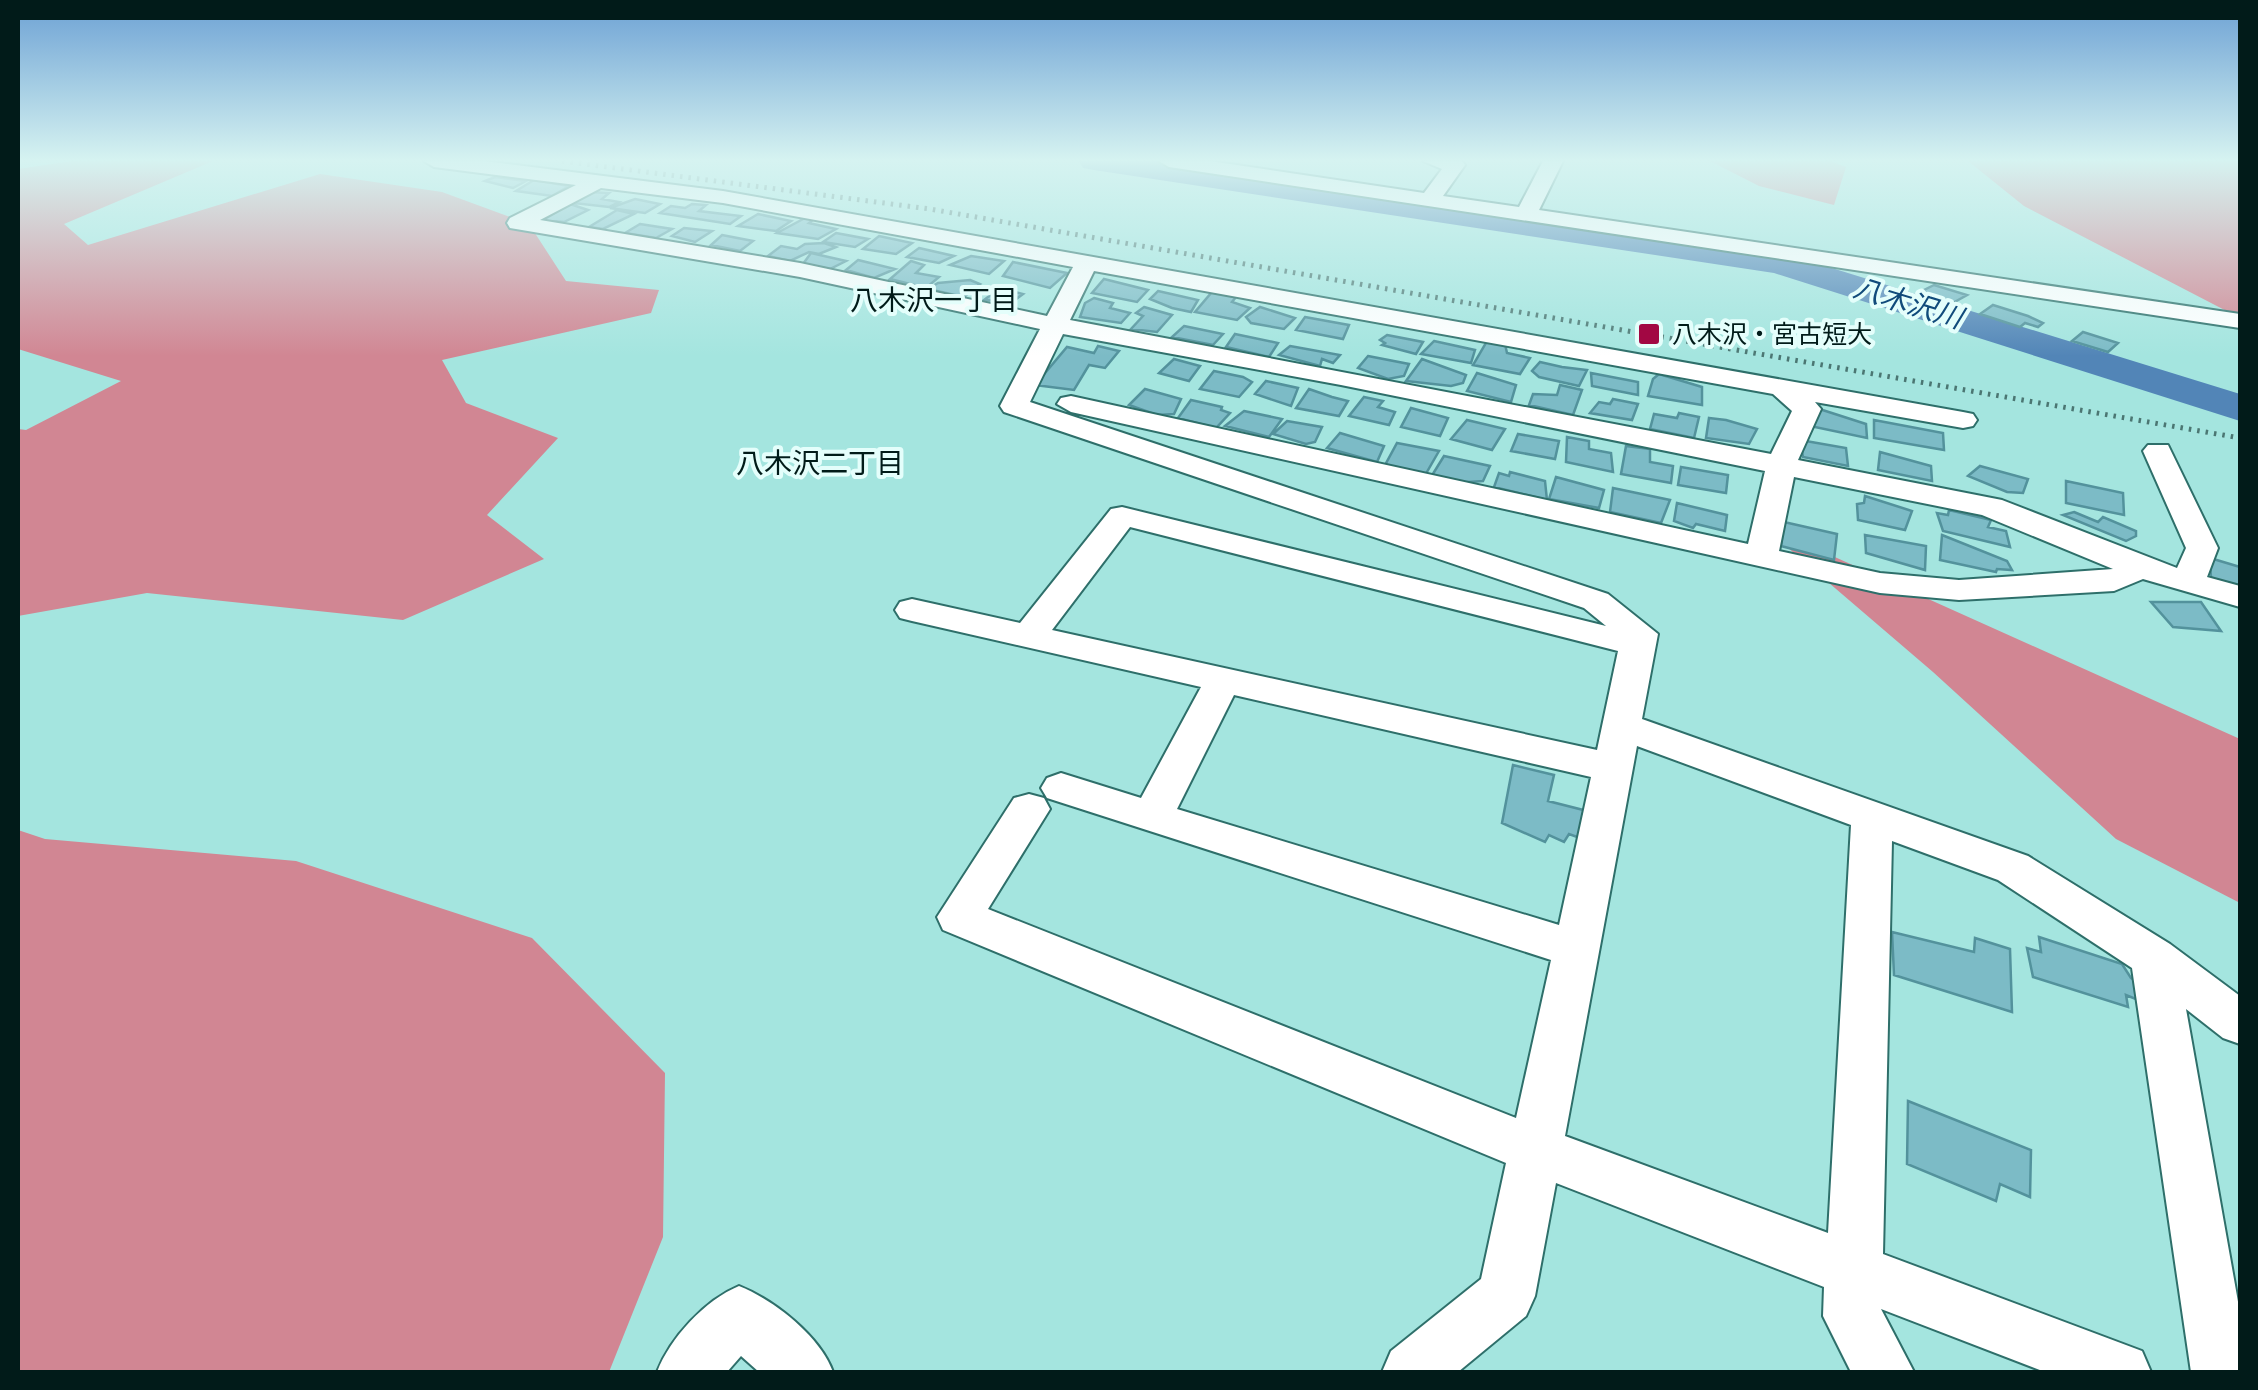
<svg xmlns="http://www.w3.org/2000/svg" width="2258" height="1390" viewBox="0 0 2258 1390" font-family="'DejaVu Sans','Noto Sans JP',sans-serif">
  <rect width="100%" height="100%" fill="#a4e5df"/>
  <!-- forest -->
  <path fill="#d18693" d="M71,161H213L64,224L88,245L320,174L442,192L529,224L566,281L659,290L651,313L442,360L466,403L558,438L487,515L544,559L403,620L147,593L18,616V429L26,430L121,381L18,349V169Z
    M1710,161H1830L1846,167L1834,205L1759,186Z
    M1968,161H2240V318L2024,206Z
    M1759,523L2240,739V903L2116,839L1933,672Z
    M18,830L45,839L296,861L532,938L665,1073L663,1237L609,1372H18Z"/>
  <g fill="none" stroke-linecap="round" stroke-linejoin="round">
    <!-- river -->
    <path fill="#5285b7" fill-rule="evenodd" d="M1079,161H1160L1780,252L2240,394V421L1774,273L1094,170L1083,168Z"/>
  </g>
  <!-- building -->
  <path fill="#7cbbc6" stroke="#53929c" stroke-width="2.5" d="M495,177L526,181L513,188L485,181Z
    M534,180L569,186L552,196L516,191Z
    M590,192L609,193L602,199L619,202L609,207L573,203Z
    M635,199L660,204L645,213L610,208Z
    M570,204L588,210L564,222L543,220Z
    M692,204L706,205L699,211L741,216L730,224L660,213L671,206L685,208Z
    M617,210L634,214L603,229L589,227Z
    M758,214L791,221L776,231L738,226Z
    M805,218L814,219L809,223L836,229L818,239L777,233Z
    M640,224L672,229L656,238L625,233Z
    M684,228L712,231L695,242L672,236Z
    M836,233L868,239L855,247L823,242Z
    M722,235L753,241L740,251L711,245Z
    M879,236L912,243L896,254L863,249Z
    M824,243L836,247L819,254L809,252L790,261L768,256L781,246L797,249L805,244Z
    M919,248L954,256L939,263L907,257Z
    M811,253L846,261L830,269L803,264Z
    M971,256L1004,261L989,274L950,265Z
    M858,260L895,269L874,278L846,270Z
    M911,261L924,265L916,273L939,277L926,288L890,279Z
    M1013,262L1067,273L1050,288L1003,276Z
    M1104,279L1148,290L1137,302L1092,293Z
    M970,280L980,284L964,297L928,289L938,283Z
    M1934,285L1967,295L1951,304L1918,293Z
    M1000,288L1023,294L1012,302L984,300Z
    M1158,291L1198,300L1191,312L1172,308L1150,299Z
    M1212,292L1236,297L1232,302L1250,308L1237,320L1195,312Z
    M1094,298L1113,303L1110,308L1130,313L1121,323L1080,317L1085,303Z
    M1993,305L2028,316L2043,323L2038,327L2025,323L2020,327L1980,314Z
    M1144,307L1172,315L1157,332L1131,329L1143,316L1136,313Z
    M1260,307L1295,318L1284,329L1251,323L1246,317Z
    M1305,317L1349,325L1343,339L1296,330Z
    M1184,326L1223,334L1213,345L1172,337Z
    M2083,332L2118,343L2108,352L2072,341Z
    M1235,334L1278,343L1269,357L1226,347Z
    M1387,335L1423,342L1416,354L1382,345L1385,343L1380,340Z
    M1434,341L1475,350L1471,363L1421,354Z
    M1487,341L1505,344L1507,353L1530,358L1520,374L1473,365Z
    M1098,346L1119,351L1105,368L1089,365L1074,390L1035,385L1067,347L1094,353Z
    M1290,346L1340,355L1333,363L1322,359L1320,366L1279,355Z
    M1368,356L1409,364L1404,376L1388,379L1358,368Z
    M1174,359L1200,366L1189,381L1159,373Z
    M1422,359L1466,375L1463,383L1451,386L1406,381Z
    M1540,362L1562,367L1587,370L1579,386L1539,377L1532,371Z
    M1214,371L1243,377L1252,382L1239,397L1200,389Z
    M1477,373L1516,385L1511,402L1467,391Z
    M1591,373L1638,382V395L1592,386Z
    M1659,374L1702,387V405L1648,396L1653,379Z
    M1266,381L1298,388L1291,406L1255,394Z
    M1560,385L1582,390L1573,415L1529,405L1533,394L1557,395Z
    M1145,389L1181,399L1174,414L1157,415L1129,405Z
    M1309,389L1332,397L1348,401L1339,416L1296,408Z
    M1364,397L1383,401L1378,407L1395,412L1389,425L1349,416Z
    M1613,399L1638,404L1632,420L1590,413L1599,402L1610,404Z
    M1191,400L1222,407L1221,410L1230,413L1216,428L1178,418Z
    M1807,405L1866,424L1867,438L1810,426Z
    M1411,408L1448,418L1440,436L1401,427Z
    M1244,411L1282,419L1269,437L1225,426Z
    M1679,413L1699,417L1694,438L1650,429L1654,414L1677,418Z
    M1709,418L1726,420L1757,429L1749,444L1706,438Z
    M1467,420L1505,429L1492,450L1451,439Z
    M1874,420L1943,433L1944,450L1874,438Z
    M1287,421L1322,427L1315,442L1306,444L1273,434Z
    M1340,433L1384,446L1377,462L1327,448Z
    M1518,434L1559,441L1555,459L1511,451Z
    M1567,437L1589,441V449L1611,453L1613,472L1566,462Z
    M1800,440L1846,448L1848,466L1803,457Z
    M1397,443L1439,451L1424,477L1384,467Z
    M1626,446L1650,449V462L1673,466L1671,483L1621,474Z
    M1880,452L1931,466L1932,481L1878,470Z
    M1444,456L1490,466L1483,481L1454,483L1431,477Z
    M1980,466L2028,479L2023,493L2007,492L1968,476Z
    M1681,467L1728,475L1726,493L1678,485Z
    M1510,472L1545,481L1547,500L1494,487L1499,473L1509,476Z
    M1556,477L1604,490L1599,508L1549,499Z
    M2066,481L2123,493L2124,515L2066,503Z
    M1613,488L1670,500L1661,523L1610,512Z
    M1865,496L1912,511L1905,530L1858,520L1857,504L1864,503Z
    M1677,503L1727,515L1725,531L1696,524L1693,528L1674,521Z
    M1949,510L1991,520L1988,527L2006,531L2010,547L1943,531L1937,513L1948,515Z
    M2074,512L2098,522L2103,517L2136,531V536L2126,541L2063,515Z
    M1784,522L1837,534L1834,560L1781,546Z
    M1865,535L1926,546L1925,570L1866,553Z
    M1942,535L2007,561L2012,570L1997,569L1996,572L1940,560Z
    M2210,558L2240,567V588L2211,579Z
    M2151,602H2201L2221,631L2173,627Z
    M1513,765L1554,775L1548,801L1603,815L1580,838L1569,834L1564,842L1549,835L1545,842L1502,823Z
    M1892,932L1974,952L1975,938L2010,949L2012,1012L1894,975Z
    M2039,937L2122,964L2131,978L2145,986L2148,1004L2126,995L2128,1007L2033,977L2027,948L2041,952Z
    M1908,1101L2031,1150L2030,1197L2000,1184L1996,1201L1907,1164Z"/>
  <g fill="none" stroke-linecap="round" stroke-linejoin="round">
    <defs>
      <path id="minor" d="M424,161H484L723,191L1963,412L1973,414L1977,420L1973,426L1963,428L1815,402L1821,409L1798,460L2002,500L2177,568L2186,548L2143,451L2148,445H2168L2218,548L2207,577L2240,586V607L2143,579L2114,591L1959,600L1880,593L1071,412L1057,404L1061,398L1071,396L1748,544L1765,471L1341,385L1063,334L1030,402L1608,594L1658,634L1642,719L2028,856L2170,944L2240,996V1044L2223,1038L2186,1009L2240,1313V1372H2191L2132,968L1998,880L1892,841L1883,1254L2142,1351L2151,1372H2045L1881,1309L1914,1372H1851L1823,1316L1824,1287L1556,1183L1535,1296L1526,1316L1458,1372H1382L1391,1351L1481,1279L1506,1163L943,930L937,917L1014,798L1029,794L1044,798L1050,809L988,909L1516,1118L1551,960L1047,798L1041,788L1047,778L1061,773L1141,798L1201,687L912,621L900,618L895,610L900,602L912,599L1020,623L1111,509L1122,507L1606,626L1584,608L1004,412L1000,406L1040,329L800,277L510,228L507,223L510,218L576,185L434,167ZM601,188L723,203L1073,267L1047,316L800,263L540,220ZM1094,271L1773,394L1792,411L1771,454L1070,320ZM1794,477L1982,515L2113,569L1959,580L1880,573L1779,551ZM1130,527L1618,651L1597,750L1052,630ZM1234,695L1591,777L1559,925L1177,809ZM1637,746L1851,825L1828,1233L1565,1136Z
        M1159,161H1210L1424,193L1442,169L1423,161H1462L1465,165L1443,196L1519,207L1543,161H1563L1539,210L2240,314V328L1169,167Z
        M739,1286C774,1300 820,1336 833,1372H759L741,1356L727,1372H657C670,1338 705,1300 739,1286Z"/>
    </defs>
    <!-- minor casing -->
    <use href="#minor" stroke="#2e6f6a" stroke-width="4"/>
    <!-- minor -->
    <use href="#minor" fill="#fff" fill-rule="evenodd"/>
    <!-- rail -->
    <path stroke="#4b7672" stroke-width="5" stroke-dasharray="2.5 6" stroke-linecap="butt" d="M562,161L930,209L2240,438"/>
  </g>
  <!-- sky -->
  <linearGradient id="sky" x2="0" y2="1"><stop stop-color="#6ca1d4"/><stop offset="0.45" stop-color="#d6f3f1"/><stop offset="1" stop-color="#d6f3f1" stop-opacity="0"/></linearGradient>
  <rect width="2258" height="356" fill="url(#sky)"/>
  <!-- markers -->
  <rect fill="#a20743" stroke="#e4fefb" stroke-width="4" x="1637" y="322" width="24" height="24" rx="5"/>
  <g text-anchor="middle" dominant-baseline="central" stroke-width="8" stroke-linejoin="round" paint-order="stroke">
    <!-- far-poi labels -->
    <g font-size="25" fill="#011b19" stroke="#e4fefb" text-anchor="start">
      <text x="1672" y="334">八木沢・宮古短大</text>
    </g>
    <!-- far-neighbourhood labels -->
    <g font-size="28" fill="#011b19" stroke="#e4fefb">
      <text x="934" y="300">八木沢一丁目</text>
      <text x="820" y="463">八木沢二丁目</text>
    </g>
    <!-- far-water labels -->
    <g font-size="28" font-style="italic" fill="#114b7b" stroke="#e4fefb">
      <text transform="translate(1908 303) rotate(17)">八木沢川</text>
    </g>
  </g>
  <!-- border -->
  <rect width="2258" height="1390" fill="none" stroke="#011b19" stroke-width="40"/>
</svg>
